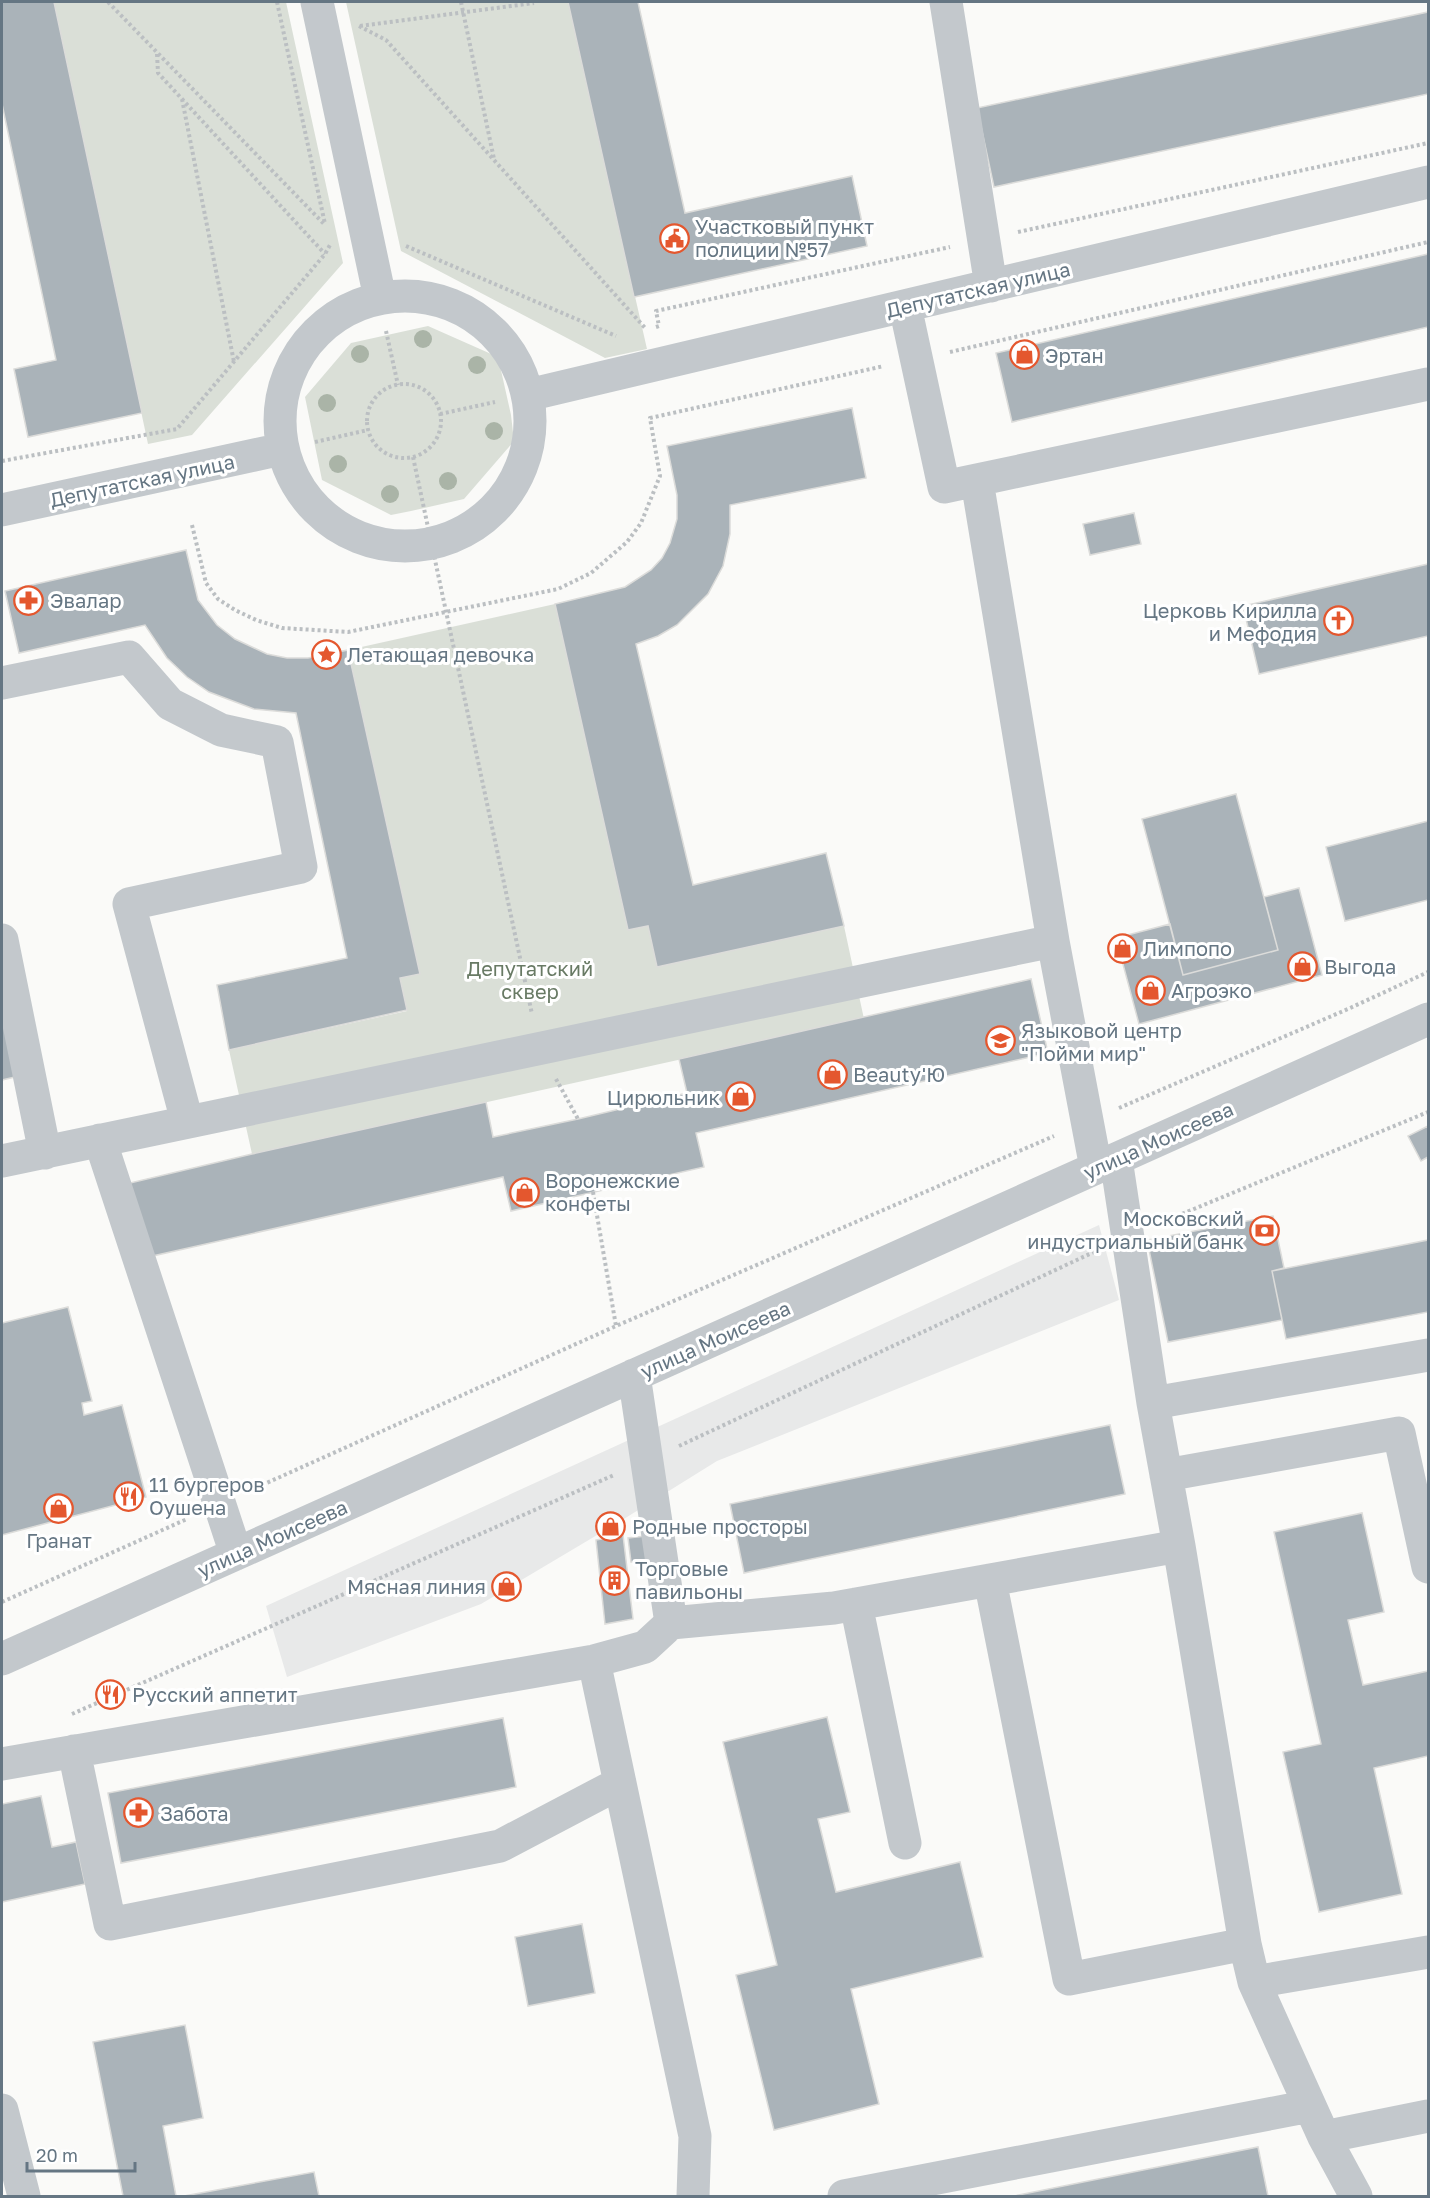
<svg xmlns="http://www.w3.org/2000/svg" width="1430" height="2198" viewBox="0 0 1430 2198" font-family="'Golos Text',sans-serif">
  <rect width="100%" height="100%" fill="#fafaf8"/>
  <!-- built -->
  <path fill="#e8e9e9" d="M1099,1225L1119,1300L717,1461L619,1522L481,1604L287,1677L266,1606Z"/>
  <!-- green -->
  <path fill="#dadfd7" d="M54,2H286L343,263L192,435L148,444Z
    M346,2H568L647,349L605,358L401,251Z
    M428,326L498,357L511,415L514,441L464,499L411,511L391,515L322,480L305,397L351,343Z
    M555,604L628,930L648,926L657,967L844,926L864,1019L252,1154L229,1050L407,1011L400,978L420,974L348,650Z"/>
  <!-- building -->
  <path fill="#aab3b9" stroke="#dcdcda" stroke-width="1.5" d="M2,2H54L142,413L28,437L14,369L56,360L2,104Z
    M568,2H638L685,213L852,176L867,246L634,297Z
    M1428,12V94L994,187L977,108Z
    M1428,254V327L1012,422L996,353Z
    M852,408L866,478L730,505V534L723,566L708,594L677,625L658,636L636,644L693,885L826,853L844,926L657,967L648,926L628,930L555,604L625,587L651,570L662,558L670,543L677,519V495L667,446Z
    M1134,513L1141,544L1090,555L1083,524Z
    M186,550L198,600L217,625L235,639L267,654L287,658H308L348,650L420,974L400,978L407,1010L229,1050L217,985L347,958L296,713L254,709L209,692L187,677L167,658L145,625L19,653L5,591Z
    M1428,564V636L1259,674L1243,606Z
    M1236,794L1278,950L1183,975L1142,819Z
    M1428,821V900L1345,921L1326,847Z
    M1299,888L1322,975L1139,1024L1116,938L1170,924L1183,975L1278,950L1264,897Z
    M1031,979L1048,1053L696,1133L704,1167L511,1211L503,1177L148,1257L130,1183L252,1154L486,1102L493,1137L578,1119L687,1093L679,1059Z
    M2,1003L32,1073L2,1080Z
    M1428,1126V1157L1421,1161L1408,1136Z
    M1273,1216L1284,1268L1272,1271L1282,1320L1168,1342L1147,1240Z
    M1428,1240V1312L1286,1339L1272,1271Z
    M68,1307L92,1401L82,1403L84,1415L122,1405L146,1497L2,1535V1323Z
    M1110,1425L1125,1494L744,1573L730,1504Z
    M1362,1513L1384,1612L1348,1620L1363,1685L1428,1671V1756L1374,1768L1402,1894L1319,1912L1283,1752L1321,1744L1274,1532Z
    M623,1535L633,1619L605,1624L596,1540Z
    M646,1536L648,1561L631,1562L628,1538Z
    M827,1717L850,1812L818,1819L836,1892L960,1862L983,1957L851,1989L879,2104L774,2130L736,1975L777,1965L723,1742Z
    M503,1718L516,1787L121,1863L108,1793Z
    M41,1796L52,1847L76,1842L85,1884L2,1902V1804Z
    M582,1924L595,1993L528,2006L515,1937Z
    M185,2025L203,2118L163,2126L176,2196H123L93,2042Z
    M1258,2147L1268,2196H1014Z
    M314,2172L319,2196H184Z"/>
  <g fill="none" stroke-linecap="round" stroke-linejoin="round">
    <!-- path -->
    <path stroke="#bbbfc2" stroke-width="4" stroke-dasharray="3 3" stroke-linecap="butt" d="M108,2L325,225
      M277,2L325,224
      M461,2L494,159
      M359,26L386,40L646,329
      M360,26L534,3
      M157,54L158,73L325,254
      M182,99L234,362
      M1018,232L1428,143
      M406,246L616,336
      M656,327L659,326L656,311L950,247
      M386,331L398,385
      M950,352L1428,242
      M367 421a37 37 0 1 1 74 0a37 37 0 1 1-74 0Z
      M440,414L495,402
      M315,442L368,430
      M413,457L532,1014
      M2,461L177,429L325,254L330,245
      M192,525L206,583L218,599L235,610L256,620L282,628L348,632L558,589L591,573L627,542L641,523L660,476L650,418L884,366
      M556,1079L578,1119
      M1119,1108L1348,1009L1428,972
      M593,1192L616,1326
      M1160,1223L1428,1112
      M679,1446L1096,1251
      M251,1490L616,1326L1054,1136
      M2,1602L187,1519
      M72,1714L614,1475"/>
    <!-- minor -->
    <path stroke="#c3c8cc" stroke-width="33" d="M317,2L380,298
      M946,2L991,286
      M280 421a125 125 0 1 1 250 0a125 125 0 1 1-250 0Z
      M905,306L944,487L1428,384
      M528,395L1428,182
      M977,481L1053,941
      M2,510L282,449
      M2,683L129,657L170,704L221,730L277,742L301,867L129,904L187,1121
      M2,940L45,1153
      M100,1140L236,1554
      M1116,1159L1153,1403L1179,1546L1245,1944L1254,1982L1324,2137L1356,2196
      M2,1161L1053,941L1096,1168
      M1153,1403L1428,1355
      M1166,1475L1399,1433L1428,1567
      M990,1580L1069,1979L1245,1944
      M856,1604L905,1843
      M671,1623L834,1608L1179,1546
      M2,1659L1428,1019
      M594,1661L695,2136L693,2196
      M74,1751L110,1924L500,1846L620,1783
      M2,1764L594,1661L645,1647L671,1623L634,1375
      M1254,1982L1428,1952
      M2,2110L24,2196
      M1324,2137L1428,2116
      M844,2196L1310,2106"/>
  </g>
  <!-- trees -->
  <g fill="#aab4a7">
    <circle cx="423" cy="339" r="9"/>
    <circle cx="360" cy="354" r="9"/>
    <circle cx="477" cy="365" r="9"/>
    <circle cx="327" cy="403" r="9"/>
    <circle cx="494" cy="431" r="9"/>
    <circle cx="338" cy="464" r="9"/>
    <circle cx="448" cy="481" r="9"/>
    <circle cx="390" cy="494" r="9"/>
  </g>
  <!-- icons -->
  <defs>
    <symbol id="civic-ring" viewBox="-11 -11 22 22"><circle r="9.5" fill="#fff" stroke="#e4572e" stroke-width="1.5"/><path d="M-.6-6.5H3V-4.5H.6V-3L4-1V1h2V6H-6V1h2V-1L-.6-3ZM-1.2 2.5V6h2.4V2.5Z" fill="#e4572e"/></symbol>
    <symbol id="shop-ring" viewBox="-11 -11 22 22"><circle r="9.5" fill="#fff" stroke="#e4572e" stroke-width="1.5"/><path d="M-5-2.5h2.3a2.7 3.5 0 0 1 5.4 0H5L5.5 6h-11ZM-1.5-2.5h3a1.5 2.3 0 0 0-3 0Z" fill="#e4572e"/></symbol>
    <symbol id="pharmacy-ring" viewBox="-11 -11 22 22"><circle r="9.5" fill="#fff" stroke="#e4572e" stroke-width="1.5"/><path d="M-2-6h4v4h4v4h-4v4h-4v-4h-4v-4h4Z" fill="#e4572e"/></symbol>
    <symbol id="church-ring" viewBox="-11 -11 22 22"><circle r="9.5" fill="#fff" stroke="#e4572e" stroke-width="1.5"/><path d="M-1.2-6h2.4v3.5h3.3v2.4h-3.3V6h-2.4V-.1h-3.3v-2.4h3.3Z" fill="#e4572e"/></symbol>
    <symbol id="sight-ring" viewBox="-11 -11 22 22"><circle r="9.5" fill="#fff" stroke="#e4572e" stroke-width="1.5"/><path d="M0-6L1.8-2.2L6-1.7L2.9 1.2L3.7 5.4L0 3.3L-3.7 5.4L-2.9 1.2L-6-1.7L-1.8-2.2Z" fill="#e4572e"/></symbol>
    <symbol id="school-ring" viewBox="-11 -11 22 22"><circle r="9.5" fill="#fff" stroke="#e4572e" stroke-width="1.5"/><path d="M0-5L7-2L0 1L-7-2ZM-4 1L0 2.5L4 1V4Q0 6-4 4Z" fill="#e4572e"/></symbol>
    <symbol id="bank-ring" viewBox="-11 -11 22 22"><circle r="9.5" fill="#fff" stroke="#e4572e" stroke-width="1.5"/><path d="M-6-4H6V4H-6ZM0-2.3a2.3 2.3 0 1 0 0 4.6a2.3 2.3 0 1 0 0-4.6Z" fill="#e4572e"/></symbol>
    <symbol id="restaurant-ring" viewBox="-11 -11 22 22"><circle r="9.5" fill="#fff" stroke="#e4572e" stroke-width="1.5"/><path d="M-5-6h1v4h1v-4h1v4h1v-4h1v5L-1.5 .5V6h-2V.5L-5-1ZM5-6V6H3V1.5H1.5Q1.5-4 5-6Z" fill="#e4572e"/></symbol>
    <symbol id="building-ring" viewBox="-11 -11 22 22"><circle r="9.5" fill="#fff" stroke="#e4572e" stroke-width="1.5"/><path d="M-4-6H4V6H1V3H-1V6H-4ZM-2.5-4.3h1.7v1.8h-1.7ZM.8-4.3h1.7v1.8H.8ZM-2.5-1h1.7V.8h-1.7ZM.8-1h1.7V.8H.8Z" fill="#e4572e"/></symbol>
  </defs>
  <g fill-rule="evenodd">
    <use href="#civic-ring" x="658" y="222" width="33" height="33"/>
    <use href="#shop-ring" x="1008" y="338" width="33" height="33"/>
    <use href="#pharmacy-ring" x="12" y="584" width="33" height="33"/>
    <use href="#church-ring" x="1322" y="604" width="33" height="33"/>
    <use href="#sight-ring" x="310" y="638" width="33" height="33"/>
    <use href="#shop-ring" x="1106" y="932" width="33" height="33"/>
    <use href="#shop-ring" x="1286" y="950" width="33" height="33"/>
    <use href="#shop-ring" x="1134" y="974" width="33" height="33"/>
    <use href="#school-ring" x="984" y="1024" width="33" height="33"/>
    <use href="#shop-ring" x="816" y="1058" width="33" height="33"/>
    <use href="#shop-ring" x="724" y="1080" width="33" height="33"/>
    <use href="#shop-ring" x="508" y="1176" width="33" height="33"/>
    <use href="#bank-ring" x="1248" y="1214" width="33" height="33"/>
    <use href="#restaurant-ring" x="112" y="1480" width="33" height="33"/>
    <use href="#shop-ring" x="42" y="1492" width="33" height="33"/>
    <use href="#shop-ring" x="594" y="1510" width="33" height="33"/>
    <use href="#building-ring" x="598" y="1564" width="33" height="33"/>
    <use href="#shop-ring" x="490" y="1570" width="33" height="33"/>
    <use href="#restaurant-ring" x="94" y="1678" width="33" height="33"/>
    <use href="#pharmacy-ring" x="122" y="1796" width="33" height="33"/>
  </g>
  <g text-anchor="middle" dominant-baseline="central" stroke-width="6" stroke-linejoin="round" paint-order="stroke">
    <!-- poi labels -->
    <g font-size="20" fill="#657683" stroke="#fff" text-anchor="start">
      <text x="695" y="226">Участковый пункт<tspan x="695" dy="23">полиции №57</tspan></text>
      <text x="1045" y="355">Эртан</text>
      <text x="50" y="600">Эвалар</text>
      <text x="1317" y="610" text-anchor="end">Церковь Кирилла<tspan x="1317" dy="23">и Мефодия</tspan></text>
      <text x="347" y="654">Летающая девочка</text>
      <text x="1143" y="948">Лимпопо</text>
      <text x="1324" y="966">Выгода</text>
      <text x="1171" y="990">Агроэко</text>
      <text x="1021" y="1030">Языковой центр<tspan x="1021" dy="23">"Пойми мир"</tspan></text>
      <text x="853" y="1074">Beauty'Ю</text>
      <text x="720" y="1097" text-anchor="end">Цирюльник</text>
      <text x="545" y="1180">Воронежские<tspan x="545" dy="23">конфеты</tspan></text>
      <text x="1244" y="1218" text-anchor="end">Московский<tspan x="1244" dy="23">индустриальный банк</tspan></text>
      <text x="149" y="1484">11 бургеров<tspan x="149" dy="23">Оушена</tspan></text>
      <text x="632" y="1526">Родные просторы</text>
      <text x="59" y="1540" text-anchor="middle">Гранат</text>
      <text x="635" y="1568">Торговые<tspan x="635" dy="23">павильоны</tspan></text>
      <text x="486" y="1586" text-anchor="end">Мясная линия</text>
      <text x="132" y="1694">Русский аппетит</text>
      <text x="160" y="1813">Забота</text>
    </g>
    <!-- street labels -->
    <g font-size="20" fill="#657683" stroke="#fff">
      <text transform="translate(978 289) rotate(-13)">Депутатская улица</text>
      <text transform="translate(142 480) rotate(-12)">Депутатская улица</text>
      <text transform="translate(1158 1140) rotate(-24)">улица Моисеева</text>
      <text transform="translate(715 1339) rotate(-24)">улица Моисеева</text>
      <text transform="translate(272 1538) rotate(-24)">улица Моисеева</text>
    </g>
    <!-- park labels -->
    <g font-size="20" fill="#687a64" stroke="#fff">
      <text x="530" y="968">Депутатский<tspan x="530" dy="23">сквер</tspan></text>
    </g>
  </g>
  <!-- border -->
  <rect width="1430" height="2198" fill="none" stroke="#657683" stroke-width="6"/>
  <!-- scale -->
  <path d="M27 2162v9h108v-9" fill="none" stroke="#657683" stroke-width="3"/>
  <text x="36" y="2162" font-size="18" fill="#657683" stroke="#ffffff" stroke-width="4.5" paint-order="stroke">20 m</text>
</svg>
